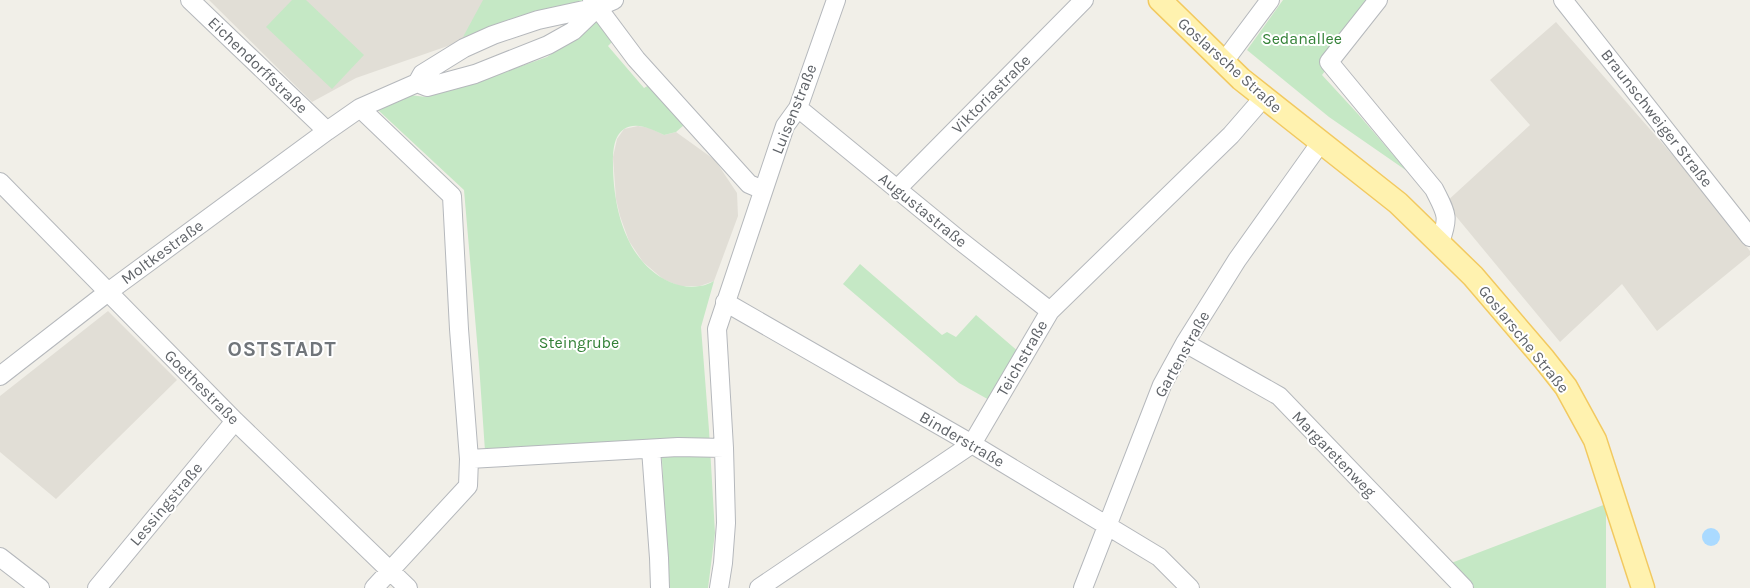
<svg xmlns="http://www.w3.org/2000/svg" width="1750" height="588" viewBox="0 0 1750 588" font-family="Karla,sans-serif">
  <rect width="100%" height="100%" fill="#f1efe8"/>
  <!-- education -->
  <path fill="#e1ded6" d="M209,0H525L531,17L356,78L312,102Z
    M1556,22L1684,168L1750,251V255L1657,331L1622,284L1560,342L1445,203L1530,125L1490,80Z
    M638,126L650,128L664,135L676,132L715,160L737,193L738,216L714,281L700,286H679L663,279L643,262L629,241L620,216L616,199L613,157L617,139L624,129Z
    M108,311L177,380L56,499L0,452V396Z"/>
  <!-- green -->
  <path fill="#c5e8c5" d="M292,0H306L364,55L332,89L266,27Z
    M483,0H590L598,7L604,32L612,42L608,46L644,88L649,85L684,125L676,132L664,135C653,130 637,121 624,129C612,137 613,156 613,168C614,211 627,263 670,282C679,286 690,288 700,286C704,286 710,283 714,281L701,327L709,430L715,533L708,588H667V555L661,440L485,451L479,364L464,190L378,110L410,95L426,97L471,84L547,57L587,30L598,7L537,12L463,37Z
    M1283,0H1379L1322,75L1358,114L1407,171L1329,117L1247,50Z
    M860,264L942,335L947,332L956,337L976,315L1020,353L991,401L959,383L843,284Z
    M1606,504V588H1468L1446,565Z"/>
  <!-- water -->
  <path fill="#aadaff" d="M1702 537a9 9 0 1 1 18 0a9 9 0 1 1-18 0Z"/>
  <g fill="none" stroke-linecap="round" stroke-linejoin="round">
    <defs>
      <path id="minor" d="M190,0L327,131
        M592,0L636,59L749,184L763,190
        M1378,0L1329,62L1434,189C1446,213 1450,216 1440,242
        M1563,0L1750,237
        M1223,63L1270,0
        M417,83L427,87L475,74L548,45L573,31L598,7
        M360,108L452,196L459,329L469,459L468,486L374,588
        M798,108L958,239L1050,311
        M0,182L235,421L408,588
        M897,189L1084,0
        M725,302L972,444L1159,557L1190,588
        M1185,343L1279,396L1464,588
        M0,376L108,292L327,131L360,108L417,83L422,74L464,48L493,35L538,20L598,7L614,0
        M651,449L659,558L660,588
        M469,459L678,447L724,448
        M0,557L40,588
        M97,588L235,421
        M719,588L723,563L726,523L724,448L717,329L785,126L798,108L836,0
        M759,588L972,444L1050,311L1231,135L1264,97
        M1083,588L1162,385L1185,343L1237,260L1321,142"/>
      <path id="major" d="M1160,0L1241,79L1398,203L1473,276L1544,359L1566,387L1595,440L1643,588"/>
    </defs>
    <!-- minor casing -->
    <use href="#minor" stroke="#b5b8bc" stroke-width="20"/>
    <!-- major casing -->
    <use href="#major" stroke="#f2c960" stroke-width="25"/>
    <!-- minor -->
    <use href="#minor" stroke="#fff" stroke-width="18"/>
    <!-- major -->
    <use href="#major" stroke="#fff2af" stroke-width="22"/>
  </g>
  <g text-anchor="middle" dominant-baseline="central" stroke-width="4" stroke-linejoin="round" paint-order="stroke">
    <!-- park labels -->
    <g font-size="16" fill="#348238" stroke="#fff">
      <text x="1302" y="38">Sedanallee</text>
      <text x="579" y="342">Steingrube</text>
    </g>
    <!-- street labels -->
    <g font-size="16" fill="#5f6368" stroke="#fff">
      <text transform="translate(258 65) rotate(44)">Eichendorffstraße</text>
      <text transform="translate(1230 65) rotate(42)">Goslarsche Straße</text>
      <text transform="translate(991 94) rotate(-45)">Viktoriastraße</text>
      <text transform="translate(794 109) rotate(-68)">Luisenstraße</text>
      <text transform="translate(1657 118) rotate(52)">Braunschweiger Straße</text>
      <text transform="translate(923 210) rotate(39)">Augustastraße</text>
      <text transform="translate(162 252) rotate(-36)">Moltkestraße</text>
      <text transform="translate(1524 339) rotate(51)">Goslarsche Straße</text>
      <text transform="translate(1182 354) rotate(-61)">Gartenstraße</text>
      <text transform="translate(1022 358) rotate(-60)">Teichstraße</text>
      <text transform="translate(202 387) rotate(45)">Goethestraße</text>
      <text transform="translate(962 439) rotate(30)">Binderstraße</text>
      <text transform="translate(1334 454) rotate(46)">Margaretenweg</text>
      <text transform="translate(166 504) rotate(-50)">Lessingstraße</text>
    </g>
    <!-- district labels -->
    <g font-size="21" font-weight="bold" letter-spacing="1" fill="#70757a" stroke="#fff">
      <text x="282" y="349">OSTSTADT</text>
    </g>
  </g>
</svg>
